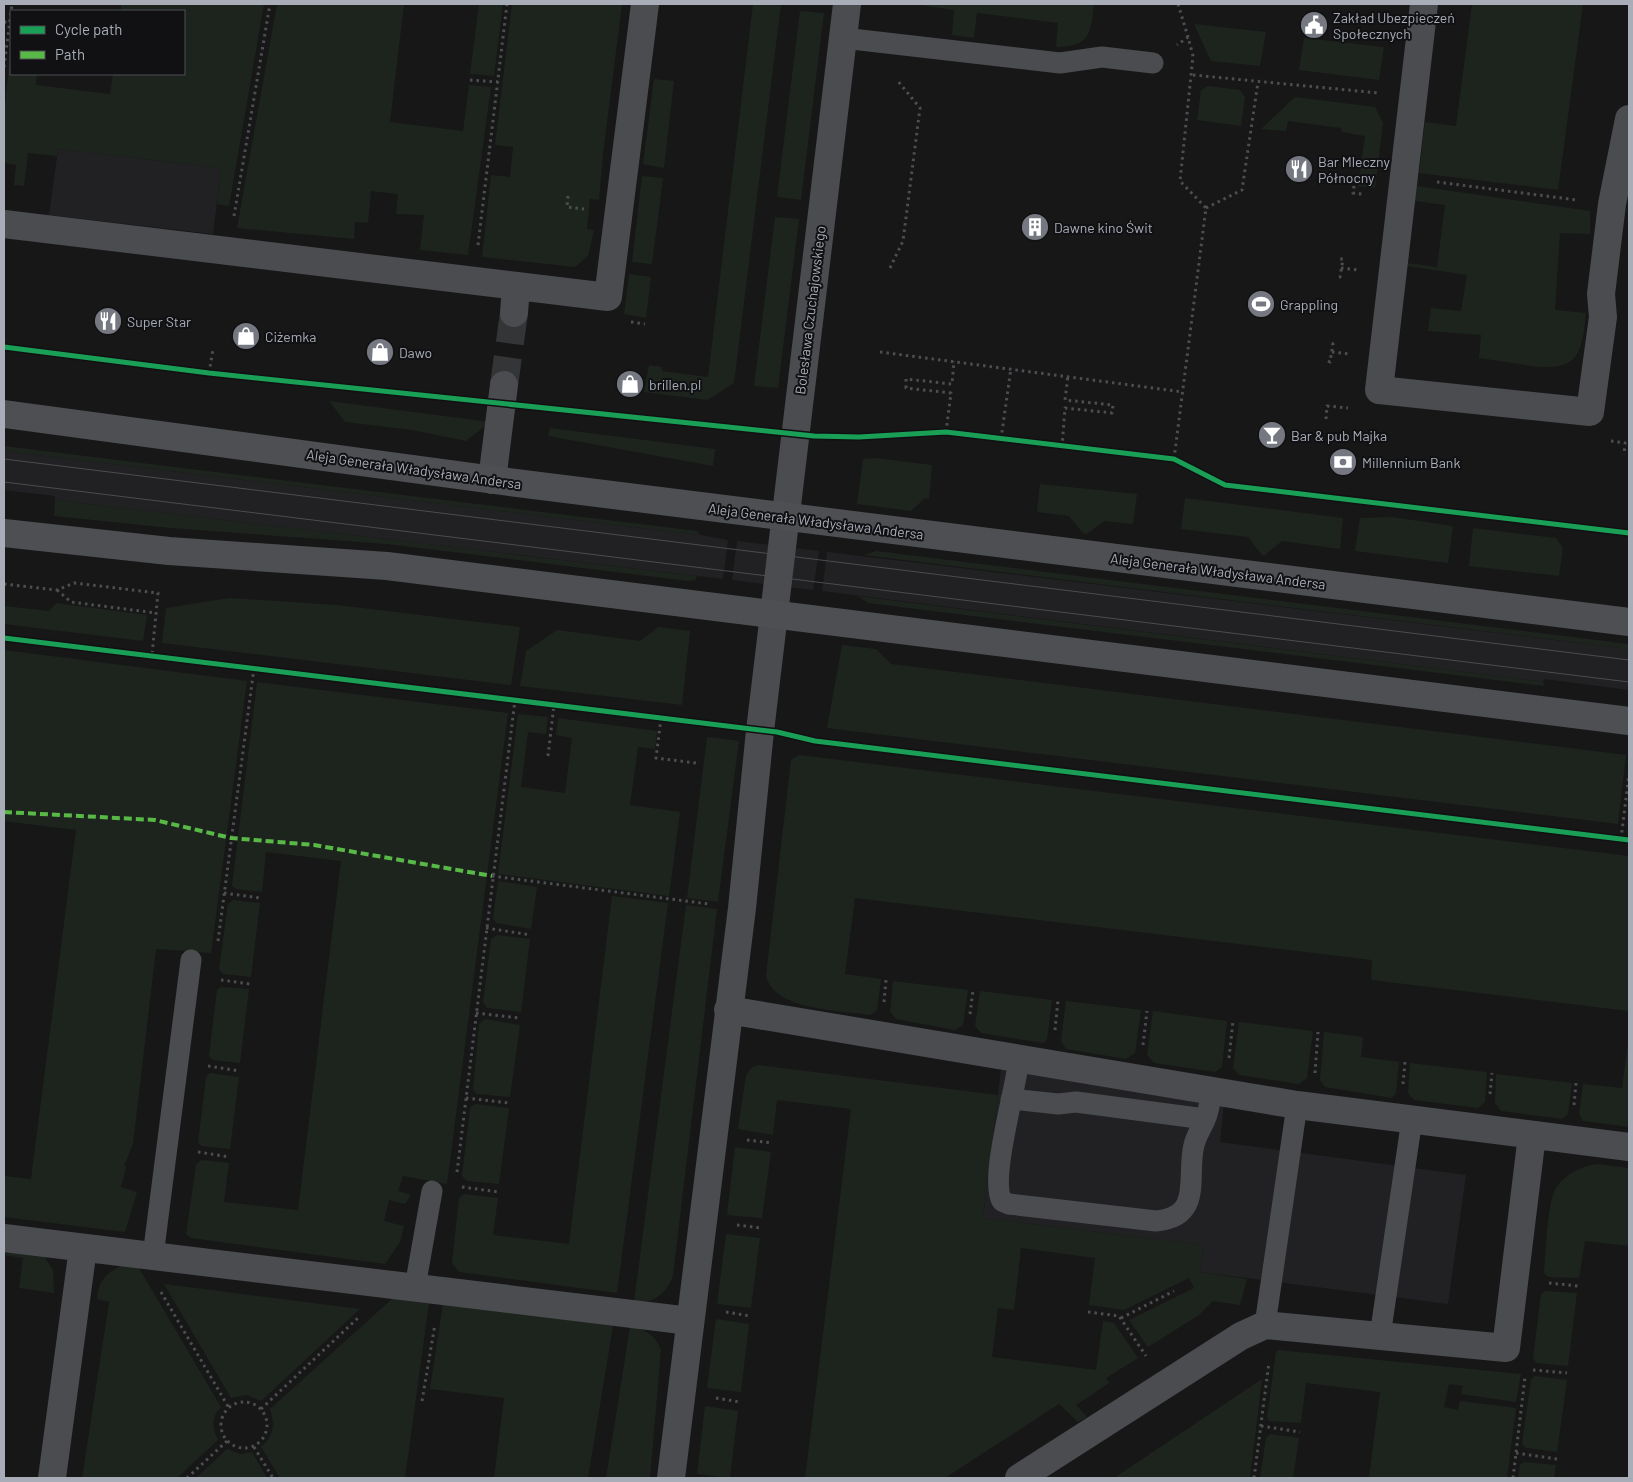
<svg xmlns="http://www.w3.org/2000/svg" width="1633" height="1482" viewBox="0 0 1633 1482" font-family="Barlow,sans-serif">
  <rect width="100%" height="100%" fill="#171717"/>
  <!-- built -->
  <path fill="#212123" d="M58,149L221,168L213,234L49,215Z
    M4,451L700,535L728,540L723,579L55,500V496L4,490Z
    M737,541L819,551L813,590L732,580Z
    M827,552L1629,649V690L1544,679L1543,682L822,591Z
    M1001,1070L1037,1072L1224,1103L1220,1142L1466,1175L1448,1304L1200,1272L1204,1245L983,1218Z"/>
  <!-- green -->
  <path fill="#1d241e" d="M121,4H264L229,206L217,204L221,168L58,149L57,156L28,153L24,186L14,185L16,165L4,163V113L11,48V74H37L36,85L110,94L113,74H184V11H121Z
    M277,4H404L390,122L463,131L469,85L491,87L468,255L420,250L424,215L396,214L398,194L371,191L368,223L355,222L354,239L237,228Z
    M479,4H503L494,76L470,74Z
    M512,4H622L603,154L599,200L590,199L587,229L594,230L588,256L575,267L482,257L491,175L510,177L513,147L495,145Z
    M753,4H781L734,383L707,400L644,392L649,365L662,367V371L708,377Z
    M914,4H1094C1091,33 1090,47 1056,47L1058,23L977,13L974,38L952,35L954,10Z
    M1472,4H1583L1558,190L1419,173L1425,122L1456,126Z
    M800,11L824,13L801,200L777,197Z
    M1194,24L1266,32L1260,66L1211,61Z
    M1304,38L1384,47L1379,80L1299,70Z
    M654,79L674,81L664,168L643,164Z
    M1208,86L1240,90L1245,97L1241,126L1197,120L1201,90Z
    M1295,97L1375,107L1383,123L1375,188L1358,186L1365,136L1342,132L1341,128L1288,121L1286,131L1261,129Z
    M642,176L663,178L652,264L632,262Z
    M1417,186L1590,211V234L1560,233L1555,310L1586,313C1582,353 1579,372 1532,366C1514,363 1497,361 1479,358L1481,335L1428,331L1431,308L1461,311L1467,275L1407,266V263L1437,267L1445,205L1415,201Z
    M775,217L799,219L778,388L754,386Z
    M629,274L651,277L646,318L624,314Z
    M329,401L490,422L466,441L412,430L345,422Z
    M550,428L715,449L713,466L548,436Z
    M4,446L697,531L700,535L4,451Z
    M875,458L932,465L929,499L925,498L911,511L857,504L863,459Z
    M1040,484L1137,494L1133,524L1104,521L1087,534L1083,533L1069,516L1037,512Z
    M1185,498L1343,518L1340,549L1282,541L1265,555H1262L1248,537L1181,529Z
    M55,500L697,576L695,580L688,581L387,544L171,528L54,516Z
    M1392,517L1453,526L1448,563L1355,551L1360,518Z
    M1473,528L1556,538L1563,548L1559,576L1469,566Z
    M876,551L1629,644V649L863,555Z
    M857,596L1543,682L1544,686L868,603Z
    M229,598L337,605L520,627L511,685L162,643L166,608Z
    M56,603L147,615L143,641L4,624V606L49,611Z
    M658,627L690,631L682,705L520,686L526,651L557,630L640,641Z
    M842,645L876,649L891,664L1626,755L1618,824L827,728Z
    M4,650L247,681L211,953L156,949L133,1144L124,1166L126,1167L121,1187L137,1192L125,1232L4,1217V1176L31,1179L76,830L4,821Z
    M257,682L508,713L447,1184L403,1176L398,1191L411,1195L405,1204L389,1200L384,1221L404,1226L400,1242L385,1264L191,1238L186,1234L196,1165L201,1160L229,1163L224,1202L298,1210L341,861L266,852L262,892L236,889L232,886Z
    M518,714L548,717L546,734L528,732L521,787L565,793L572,738L556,735L558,718L657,731L655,749L638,747L630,805L680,812L669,896L498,874Z
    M707,737L739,741L718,902L687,898Z
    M799,755L1629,856V1011L1371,980L1372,960L855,898L845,974L881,979L877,1010L870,1015C840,1010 775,1011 766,976L791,760Z
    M498,881L537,887L531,929L496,923L493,918Z
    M612,896L668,903L617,1293L459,1272L452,1263L459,1198L464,1194L498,1198L493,1235L569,1244Z
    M233,900L260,903L251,977L223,974L219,969L228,904Z
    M686,905L717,909L673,1275C667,1294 653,1304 634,1302Z
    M497,935L530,939L521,1012L487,1008L483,1002L491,939Z
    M893,981L968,990L963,1025L955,1030L896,1019L890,1012Z
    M221,987L249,989L240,1063L212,1060L209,1056L217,990Z
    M980,991L1052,1000L1047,1040L1043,1043L981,1033L975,1026Z
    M1066,1001L1141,1010L1135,1053L1126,1059L1066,1049L1061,1041Z
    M1153,1011L1227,1021L1222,1067L1215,1072L1154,1063L1147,1055Z
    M485,1019L520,1025L510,1097L476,1094L473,1089L479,1024Z
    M1239,1022L1313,1031L1307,1078L1299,1084L1239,1075L1233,1068Z
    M1324,1032L1363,1037L1361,1057L1399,1062L1396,1093L1392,1098L1325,1087L1320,1080Z
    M1629,1035V1127L1583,1121L1579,1114L1583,1084L1622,1088Z
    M1410,1063L1487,1072L1485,1102L1478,1108L1414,1100L1408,1093Z
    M759,1065L998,1095L983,1218L1204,1245L1200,1272L1247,1279L1240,1305L1213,1301L1199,1315L1148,1347L1129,1320L1194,1288L1189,1278L1124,1310L1089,1305L1095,1258L1021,1248L1014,1310L998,1308L992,1357L1096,1370L1103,1321L1114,1323L1138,1358L1106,1378L1109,1383L1076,1405L1087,1417L1078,1422L1059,1404L945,1478H805L851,1109L777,1100L773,1135L738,1129L746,1075L751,1068Z
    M210,1073L239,1077L230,1149L202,1146L198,1143L206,1077Z
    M1496,1074L1572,1083L1568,1114L1562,1119L1501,1111L1495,1103Z
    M475,1104L509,1108L499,1184L467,1181L462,1176L470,1108Z
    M735,1147L771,1152L762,1218L727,1215Z
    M1597,1164L1629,1168V1246L1585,1241L1579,1278L1548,1277L1544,1273C1546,1254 1547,1205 1555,1190C1562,1176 1581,1166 1597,1164Z
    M726,1234L760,1238L751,1308L717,1304Z
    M12,1250L44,1256L53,1270L54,1293L19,1288L23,1258L4,1255Z
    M136,1263L221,1407C211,1417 212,1428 218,1440L177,1478H82L109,1302L97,1299C98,1276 115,1265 136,1263Z
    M164,1284L360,1309L261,1401L247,1395L231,1398Z
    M1545,1291L1577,1293L1568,1366L1537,1363L1533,1359L1541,1294Z
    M393,1298L429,1303L405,1478H280L261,1447C274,1436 275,1425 270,1409Z
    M443,1303L613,1326L588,1478H494L504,1398L430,1389Z
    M716,1319L749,1324L741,1392L707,1388Z
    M630,1327C646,1329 655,1335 661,1350L650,1478H606Z
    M1278,1350L1521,1374L1516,1402L1461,1394L1463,1386L1449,1384L1444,1407L1458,1410L1460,1401L1516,1408L1507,1478H1369L1380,1392L1306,1383L1301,1423L1269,1421L1267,1417L1276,1352Z
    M1535,1376L1567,1380L1557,1452L1526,1448L1522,1444L1531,1379Z
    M1262,1379L1250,1478H1114Z
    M705,1406L738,1411L730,1478L697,1474Z
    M1270,1434L1299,1438L1293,1478H1260L1266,1438Z
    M227,1449L241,1454L252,1452L267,1478H196Z
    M1525,1462L1556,1465L1554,1478H1518L1520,1464Z"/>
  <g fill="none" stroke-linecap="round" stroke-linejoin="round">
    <!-- street-tunnel -->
    <path stroke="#343537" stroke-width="28" stroke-dasharray="28 14" stroke-linecap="butt" d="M504,385L514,313"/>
    <!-- path -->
    <path stroke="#4d4e52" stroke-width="3" stroke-dasharray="2.5 4" stroke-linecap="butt" d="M1178,4L1188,37
      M4,22L11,23
      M4,67L12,4
      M1193,75L1379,93
      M470,80L498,82
      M1437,182L1577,200
      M1354,186L1353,193L1362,194
      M568,196L567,207L584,209
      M1206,208L1242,190L1258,82
      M234,216L270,4
      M478,245L507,4
      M890,268L903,241L920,108L897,80
      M1341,268L1359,270
      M1339,277H1340L1343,259H1340
      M631,322L645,324
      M880,352L1183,392
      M1332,352L1349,354
      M1328,361L1330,362L1333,344L1330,343
      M209,373L213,349
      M1326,419L1327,406L1348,408
      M946,432L951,393L906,388V379L952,384L954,361
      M1001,439L1011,368
      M1611,441L1625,443L1624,455
      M1062,447L1065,408L1112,413L1113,405L1065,400L1068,375
      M1174,459L1206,208L1180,181L1193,56L1188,37L1177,45
      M4,584L57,590L74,583L158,593L152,655
      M57,590L71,602L156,613
      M661,718L656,758L696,763
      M548,756L554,705
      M1621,839L1629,774
      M492,876L709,904
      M224,893L260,898
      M486,928L531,935
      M218,941L254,668
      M221,980L250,984
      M884,1002L886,980
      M476,1013L520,1018
      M970,1014L973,990
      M1055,1030L1058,1000
      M1143,1045L1147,1011
      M1229,1058L1233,1021
      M208,1066L240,1071
      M1315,1073L1318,1032
      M1403,1084L1405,1062
      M1490,1094L1492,1073
      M466,1098L510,1103
      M1574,1105L1576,1083
      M747,1140L772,1143
      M198,1152L230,1157
      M457,1172L515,700
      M462,1187L499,1192
      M737,1225L761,1228
      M1549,1283L1578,1286
      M161,1292L229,1408
      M726,1312L750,1316
      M1088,1312L1119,1316L1146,1356
      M1121,1318L1174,1291
      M1533,1370L1567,1373
      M716,1398L740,1402
      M422,1401L435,1324
      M221 1425a23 23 0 1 1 46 0a23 23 0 1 1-46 0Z
      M261,1409L359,1317
      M1261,1426L1300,1432
      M254,1447L273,1478
      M1516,1453L1557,1459
      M187,1478L227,1441
      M1254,1478L1269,1362
      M1513,1478L1525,1377"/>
    <!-- lane -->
    <path stroke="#4b4c50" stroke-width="21" d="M843,38L1060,63L1102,57L1153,63
      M1019,1059C1016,1089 989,1179 1002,1201L1009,1204L1156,1221C1204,1217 1186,1176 1194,1145C1196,1136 1201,1129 1205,1120C1209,1111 1210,1100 1212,1090
      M1011,1099L1058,1104L1076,1102L1205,1119
      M153,1256L191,960
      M415,1287L432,1191
      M1265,1325L1297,1105
      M1380,1336L1412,1119"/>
    <!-- street -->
    <path stroke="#4b4c50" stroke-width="28" d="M1424,4L1379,390L1590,412L1603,317L1601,294L1612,204L1629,119
      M4,224L608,297L645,4
      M514,313L516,286
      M492,480L504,385
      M728,1010L1297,1105L1629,1147
      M4,1238L690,1321
      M52,1478L83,1248
      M671,1478L742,908L760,731L847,4
      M1019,1478L1241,1336L1265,1325L1506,1348L1532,1135"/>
    <!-- primary -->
    <path stroke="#4d4f52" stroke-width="28" d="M4,414L509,482L1629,622
      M4,533L169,551L387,566L1629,721"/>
    <!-- tram -->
    <path stroke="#4b4c4f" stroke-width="1" d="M4,459L1629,660
      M4,482L1629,682"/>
    <!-- quiet -->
    <path stroke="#58b947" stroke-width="4" stroke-dasharray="8 4" stroke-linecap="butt" d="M4,812L155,820L231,838L314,845L492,876"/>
    <defs>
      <path id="cycleway" d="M4,347L209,373L814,436L859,437L946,432L1174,459L1225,485L1629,533
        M4,638L661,718L777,732L815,741L1629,840"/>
    </defs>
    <!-- cycleway casing -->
    <use href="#cycleway" stroke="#111113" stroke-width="8"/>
    <!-- cycleway -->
    <use href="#cycleway" stroke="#1a9f57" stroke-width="5"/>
  </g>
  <!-- icons -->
  <defs>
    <symbol id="civic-disc" viewBox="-11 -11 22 22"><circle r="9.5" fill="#757880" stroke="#111113"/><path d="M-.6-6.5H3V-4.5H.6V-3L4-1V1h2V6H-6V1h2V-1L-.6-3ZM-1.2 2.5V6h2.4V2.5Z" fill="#fff"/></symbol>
    <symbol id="restaurant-disc" viewBox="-11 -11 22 22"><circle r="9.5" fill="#757880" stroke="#111113"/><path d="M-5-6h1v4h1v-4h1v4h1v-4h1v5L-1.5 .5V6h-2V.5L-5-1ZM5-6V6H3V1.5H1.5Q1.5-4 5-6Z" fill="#fff"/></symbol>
    <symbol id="building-disc" viewBox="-11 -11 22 22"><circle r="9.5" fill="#757880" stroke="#111113"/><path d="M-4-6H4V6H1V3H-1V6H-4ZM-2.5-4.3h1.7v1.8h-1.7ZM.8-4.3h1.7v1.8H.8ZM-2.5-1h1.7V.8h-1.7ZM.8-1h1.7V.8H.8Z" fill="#fff"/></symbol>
    <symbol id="stadium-disc" viewBox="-11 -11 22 22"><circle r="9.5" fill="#757880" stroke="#111113"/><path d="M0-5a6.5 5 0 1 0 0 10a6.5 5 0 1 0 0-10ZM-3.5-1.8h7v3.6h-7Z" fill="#fff"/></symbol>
    <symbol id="shop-disc" viewBox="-11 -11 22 22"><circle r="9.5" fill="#757880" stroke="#111113"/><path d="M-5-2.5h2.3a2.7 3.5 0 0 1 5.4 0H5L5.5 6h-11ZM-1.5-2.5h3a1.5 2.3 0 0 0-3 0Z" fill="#fff"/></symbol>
    <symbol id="bar-disc" viewBox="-11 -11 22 22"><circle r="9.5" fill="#757880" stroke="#111113"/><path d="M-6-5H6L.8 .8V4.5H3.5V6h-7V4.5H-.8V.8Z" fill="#fff"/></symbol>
    <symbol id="bank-disc" viewBox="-11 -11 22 22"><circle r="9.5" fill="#757880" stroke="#111113"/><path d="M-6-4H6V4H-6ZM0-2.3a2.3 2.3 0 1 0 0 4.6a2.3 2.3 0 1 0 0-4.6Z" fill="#fff"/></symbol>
  </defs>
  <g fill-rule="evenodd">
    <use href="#civic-disc" x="1298" y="9" width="32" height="32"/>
    <use href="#restaurant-disc" x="1283" y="153" width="32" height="32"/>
    <use href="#building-disc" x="1019" y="211" width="32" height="32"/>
    <use href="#stadium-disc" x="1245" y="288" width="32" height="32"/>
    <use href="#restaurant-disc" x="92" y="305" width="32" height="32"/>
    <use href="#shop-disc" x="230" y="320" width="32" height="32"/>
    <use href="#shop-disc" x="364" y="336" width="32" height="32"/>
    <use href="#shop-disc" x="614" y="368" width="32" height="32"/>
    <use href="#bar-disc" x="1256" y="419" width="32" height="32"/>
    <use href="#bank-disc" x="1327" y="446" width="32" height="32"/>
  </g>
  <g text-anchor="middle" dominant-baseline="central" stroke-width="4" stroke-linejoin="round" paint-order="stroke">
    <!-- poi labels -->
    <g font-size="14" fill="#a8adb8" stroke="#111113" text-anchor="start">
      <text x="1333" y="17">Zakład Ubezpieczeń<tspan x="1333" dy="16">Społecznych</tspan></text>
      <text x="1318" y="161">Bar Mleczny<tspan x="1318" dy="16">Północny</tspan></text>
      <text x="1054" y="227">Dawne kino Świt</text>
      <text x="1280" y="304">Grappling</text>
      <text x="127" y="321">Super Star</text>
      <text x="265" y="336">Ciżemka</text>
      <text x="399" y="352">Dawo</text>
      <text x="649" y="384">brillen.pl</text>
      <text x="1291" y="435">Bar &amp; pub Majka</text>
      <text x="1362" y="462">Millennium Bank</text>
    </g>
    <!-- street labels -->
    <g font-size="14" fill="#a8adb8" stroke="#111113">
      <text transform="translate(810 310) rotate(-83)">Bolesława Czuchajowskiego</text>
      <text transform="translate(414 469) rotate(8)">Aleja Generała Władysława Andersa</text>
      <text transform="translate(816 521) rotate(7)">Aleja Generała Władysława Andersa</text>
      <text transform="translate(1218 571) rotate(7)">Aleja Generała Władysława Andersa</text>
    </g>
  </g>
  <!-- border -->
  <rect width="1633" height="1482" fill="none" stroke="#a8adb8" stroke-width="10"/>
  <!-- legend -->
  <rect x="10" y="10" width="175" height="65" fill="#111113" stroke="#4d4f55"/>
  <rect x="20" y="26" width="25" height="8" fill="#1a9f57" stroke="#4d4f55"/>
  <text x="55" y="35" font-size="15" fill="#a8adb8">Cycle path</text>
  <rect x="20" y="51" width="25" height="8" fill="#58b947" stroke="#4d4f55"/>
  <text x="55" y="60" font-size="15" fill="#a8adb8">Path</text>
</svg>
